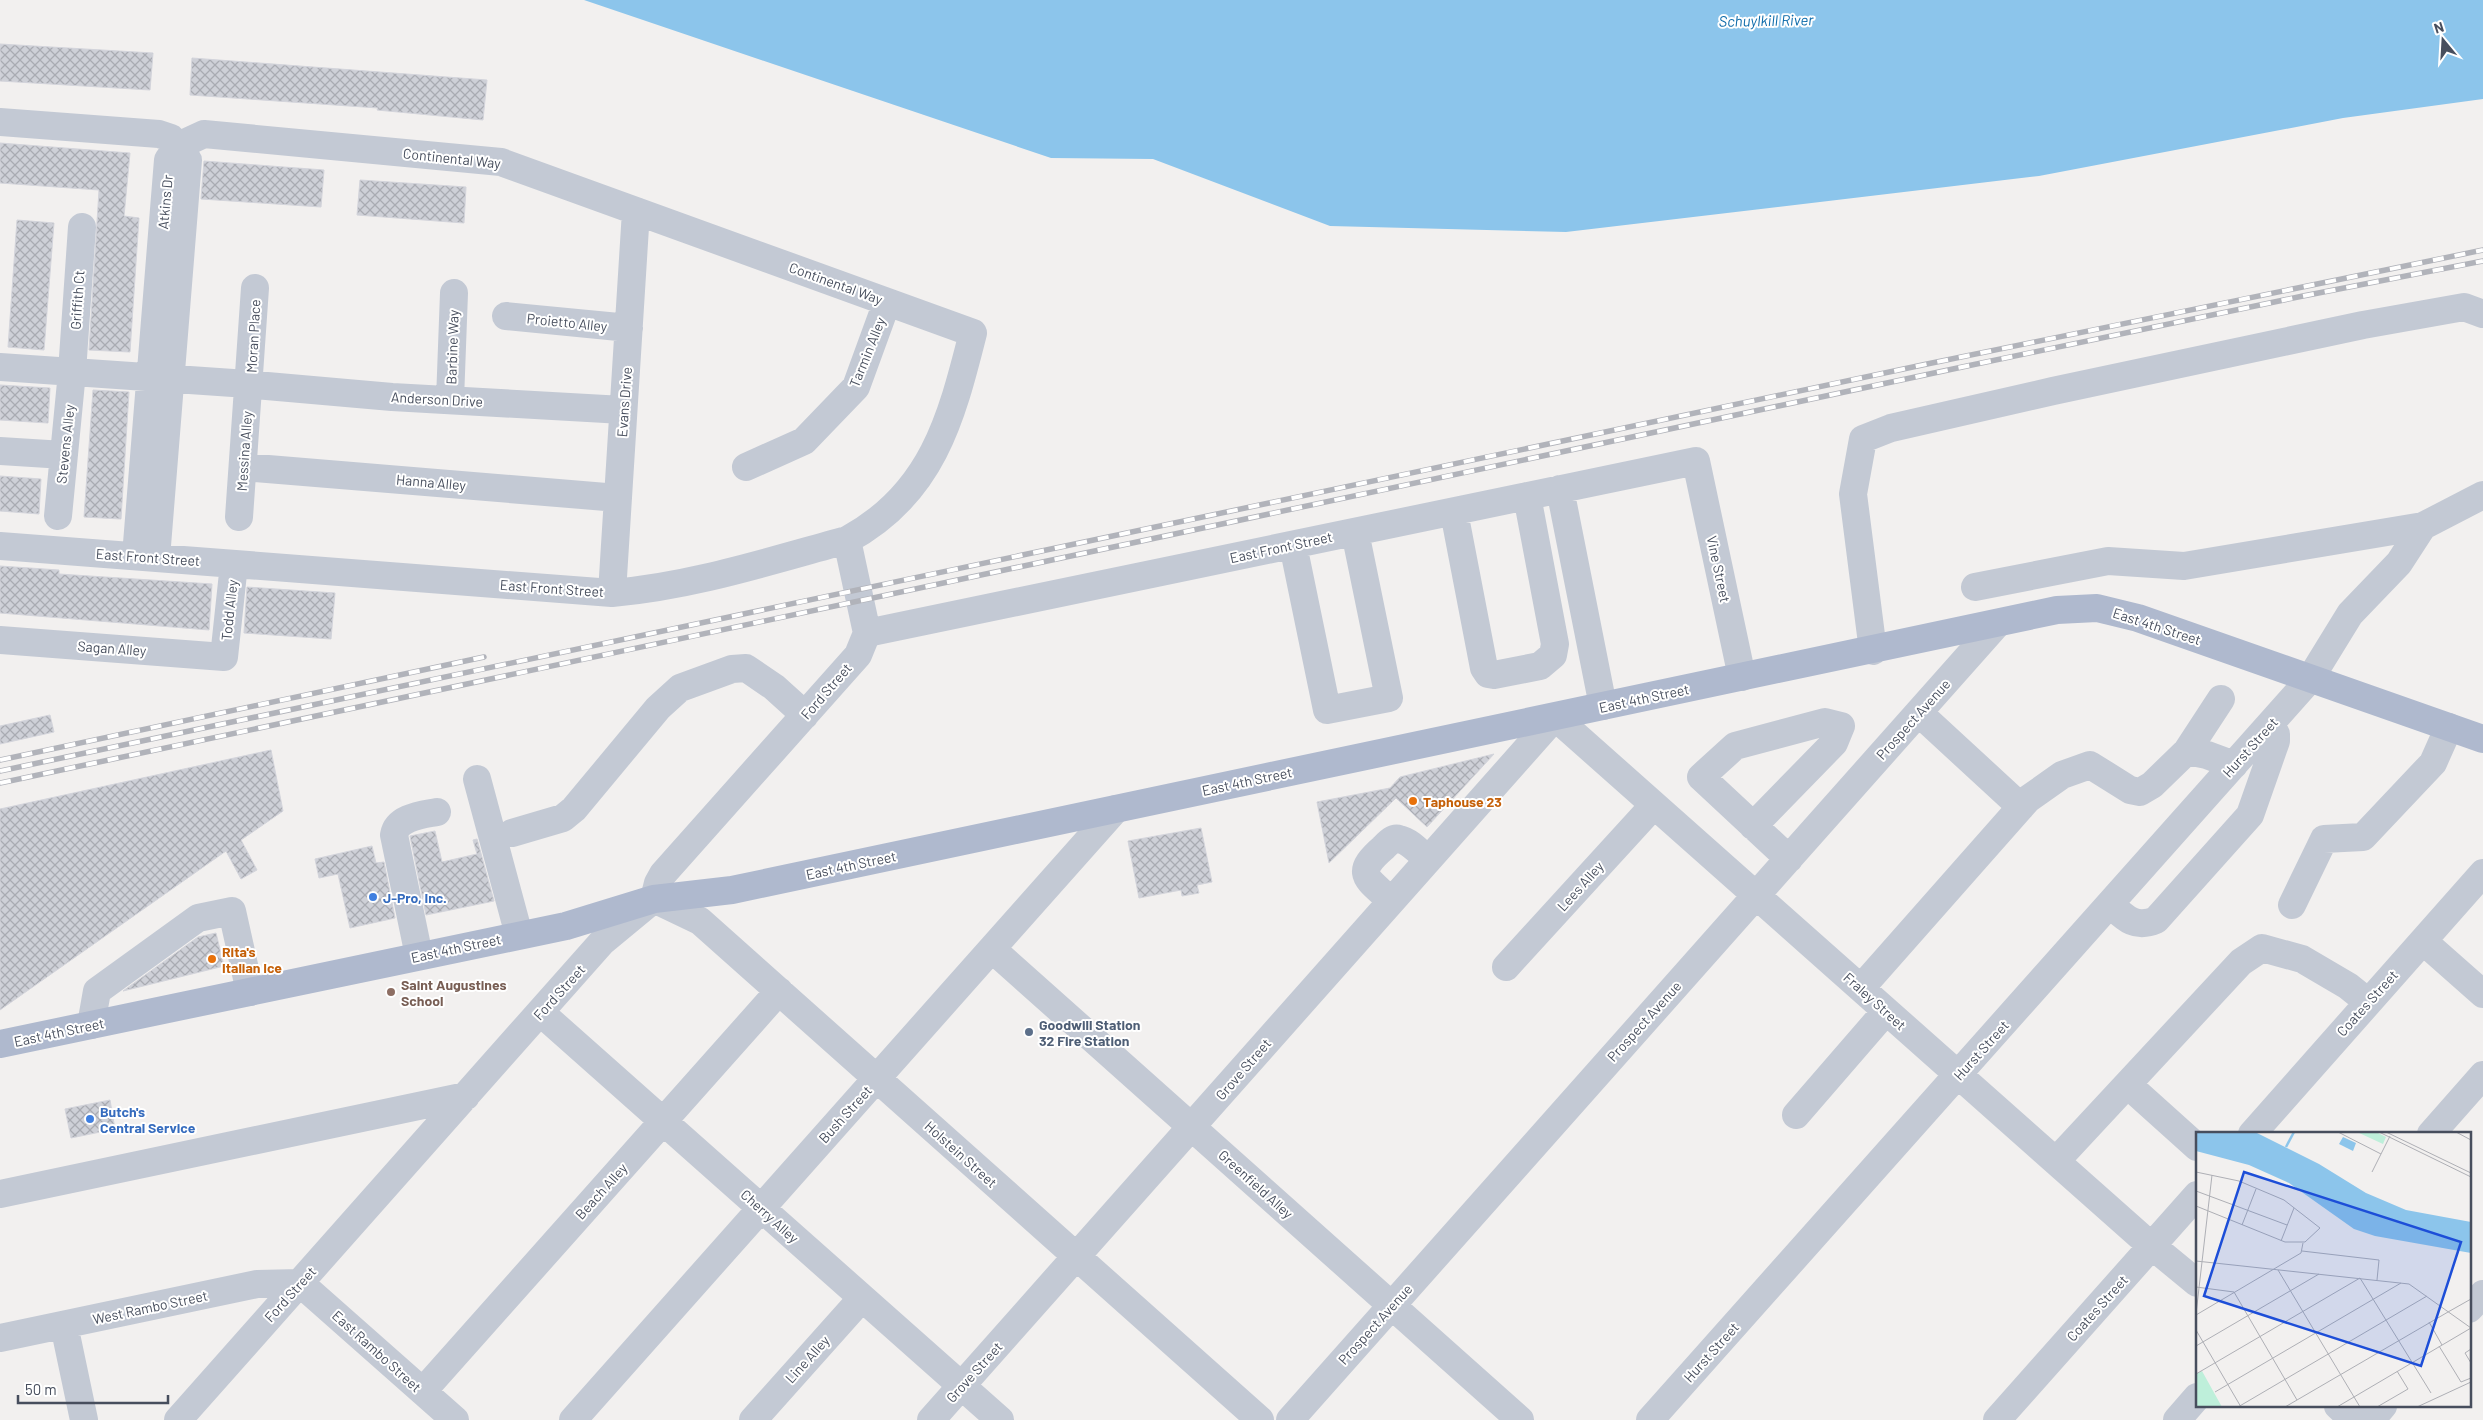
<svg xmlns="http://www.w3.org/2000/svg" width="2483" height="1420" viewBox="0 0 2483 1420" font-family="Barlow,sans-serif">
  <defs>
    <pattern id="building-cross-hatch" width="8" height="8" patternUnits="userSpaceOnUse" patternTransform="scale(1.25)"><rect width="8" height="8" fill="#ced0d7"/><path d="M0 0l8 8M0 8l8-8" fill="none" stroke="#a9abb2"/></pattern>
  </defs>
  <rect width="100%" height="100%" fill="#f2f0ef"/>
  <!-- water -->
  <path fill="#8cc5eb" d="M584,0H2483V99L2343,118L2039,176L1566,232L1330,226L1153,159L1051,158Z"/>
  <!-- building -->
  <path fill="url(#building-cross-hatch)" stroke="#d3d4db" d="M0,44L153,53L150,90L0,81Z
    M192,58L487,80L483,120L377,110L378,108L190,95Z
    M0,143L130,153L124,216L139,218L130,352L89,350L99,190L0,183Z
    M204,161L324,170L321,207L201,199Z
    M360,180L466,187L464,223L357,215Z
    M17,220L54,223L44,350L8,347Z
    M0,385L50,388L48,423L0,420Z
    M93,390L129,392L121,519L84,517Z
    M0,476L41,479L39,514L0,511Z
    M0,566L59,570V574L212,584L209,630L0,613Z
    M247,587L335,593L331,639L244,633Z
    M50,715L54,732L0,744V726Z
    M271,750L283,811L241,840L257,870L241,879L226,851L0,1010V809Z
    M1494,754L1427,827L1396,798L1329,863L1317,802L1390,788L1400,777Z
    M1201,828L1212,882L1197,885L1199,893L1182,896L1181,890L1139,898L1128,841Z
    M435,831L442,862L477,854L473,840L477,839L494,901L426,915L410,836Z
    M372,846L376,863L384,862L395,918L350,928L338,874L319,878L315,859Z
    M216,933L224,966L123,991L198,937Z
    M110,1100L115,1129L71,1138L65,1109Z"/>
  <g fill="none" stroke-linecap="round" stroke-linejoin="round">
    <!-- minor -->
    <path stroke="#c3c9d4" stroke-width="28" d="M0,122L159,134L171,138L188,160L156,558
      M506,316L629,328
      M0,367L233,383L392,397L623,410
      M450,400L454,293
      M0,451L64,455
      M243,467L618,498
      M746,467L804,441L856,387L887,302
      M1560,489L1603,706
      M1454,512L1484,668L1488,674L1494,675L1540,666L1553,655L1555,644L1527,496
      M58,516L72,372L82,227
      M239,517L255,288
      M2423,526L2483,495
      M1293,545L1327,710L1389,698L1355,532
      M0,546L612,593C693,586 769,561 847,540C932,494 951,420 973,333L501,162L204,134L178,146L168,160L136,556
      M612,593L636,211
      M867,633L1696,461L1742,677
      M0,640L224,657L234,564
      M1873,651L1853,494L1863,439L1891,428L2053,391L2363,325L2464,307L2483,314
      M1919,713L2021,807
      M2187,751L2221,699
      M477,779L519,935
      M1753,826L1834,743L1841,726L1825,722L1735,746L1701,777L1789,859
      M512,833L563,818L574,809L658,708L680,688L732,669L746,668L774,687L805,715
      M654,899L700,921L1260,1420
      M1391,901C1367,878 1353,874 1383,848C1388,843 1393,837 1399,839C1410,841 1420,853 1428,860
      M2110,904C2125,918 2135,929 2156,920L2250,815L2276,741V734L2270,725
      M2292,905L2324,839L2363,837L2433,763L2449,727
      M2423,941L2483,994
      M992,949L1520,1420
      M419,956L394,835C397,817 422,815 437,812
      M1506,967L1654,805
      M1861,988L2028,799L2062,775L2090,765L2130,790L2140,792L2152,785L2187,751L2207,755L2234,765
      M540,1012L1000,1420
      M91,1025L97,991L198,918L232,911L250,992
      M2128,1085L2197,1147
      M1796,1115L1886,1011
      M2252,1134L2483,873
      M2431,1134L2483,1075
      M2056,1161L2241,962L2262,948L2302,959L2348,986L2368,1002
      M0,1194L466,1096
      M2469,1309L2483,1294
      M64,1325L84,1420
      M0,1338L257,1284L300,1283L455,1420
      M423,1391L779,991
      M2338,1406L2349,1416L2365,1420
      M178,1420L602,942L654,899L658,883L663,874L858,655L867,633L847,540
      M573,1420L1116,809
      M753,1420L862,1298
      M931,1420L1555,717L2140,1236L2197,1283
      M1290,1420L1998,623
      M1650,1420L2310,679L2350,614L2399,563L2423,526L2184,566L2108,561L1975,587
      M1997,1420L2197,1195
      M2177,1420L2197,1397
      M2371,1420L2383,1406"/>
    <!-- major -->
    <path stroke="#afb9ce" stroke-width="28" d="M0,1044L566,926L654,899L732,890L2057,610L2097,608L2138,618L2483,739"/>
    <defs>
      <path id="rail" d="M0,760L484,657
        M0,771L1927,364L2483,250
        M0,783L1967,366L2303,296L2483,261"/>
    </defs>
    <!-- rail casing -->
    <use href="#rail" stroke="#b1b3ba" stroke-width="5.5"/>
    <!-- rail -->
    <use href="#rail" stroke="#fff" stroke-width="4" stroke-dasharray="11" stroke-linecap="butt"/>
  </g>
  <!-- markers -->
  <g fill="#e8710a" stroke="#fff" stroke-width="2">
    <circle cx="1413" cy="801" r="5"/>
    <circle cx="212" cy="959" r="5"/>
  </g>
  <g fill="#3f7fe0" stroke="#fff" stroke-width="2">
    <circle cx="373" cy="897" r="5"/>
    <circle cx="90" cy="1119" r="5"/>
  </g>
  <circle fill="#8d6e63" stroke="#fff" stroke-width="2" cx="391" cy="992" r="5"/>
  <circle fill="#5c6f8a" stroke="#fff" stroke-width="2" cx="1029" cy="1032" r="5"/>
  <g text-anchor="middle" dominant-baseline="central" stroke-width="4" stroke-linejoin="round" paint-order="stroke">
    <!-- street labels -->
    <g font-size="14" fill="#474e5d" stroke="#fff">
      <text transform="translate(452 158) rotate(6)">Continental Way</text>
      <text transform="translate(165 202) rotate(-85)">Atkins Dr</text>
      <text transform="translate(836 283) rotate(20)">Continental Way</text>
      <text transform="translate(77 300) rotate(-86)">Griffith Ct</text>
      <text transform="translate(567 322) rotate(6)">Proietto Alley</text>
      <text transform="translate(253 336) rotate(-87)">Moran Place</text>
      <text transform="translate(452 347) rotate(-88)">Barbine Way</text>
      <text transform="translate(867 352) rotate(-68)">Tarmin Alley</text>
      <text transform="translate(437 399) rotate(3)">Anderson Drive</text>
      <text transform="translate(624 402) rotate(-86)">Evans Drive</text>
      <text transform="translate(65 444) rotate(-84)">Stevens Alley</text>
      <text transform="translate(244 451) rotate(-86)">Messina Alley</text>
      <text transform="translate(431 482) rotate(5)">Hanna Alley</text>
      <text transform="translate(1281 547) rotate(-12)">East Front Street</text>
      <text transform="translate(148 557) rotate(4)">East Front Street</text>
      <text transform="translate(1719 569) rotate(78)">Vine Street</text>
      <text transform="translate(552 588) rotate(4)">East Front Street</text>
      <text transform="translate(229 610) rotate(-84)">Todd Alley</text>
      <text transform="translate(2157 626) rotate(18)">East 4th Street</text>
      <text transform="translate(112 648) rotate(4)">Sagan Alley</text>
      <text transform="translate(826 691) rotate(-49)">Ford Street</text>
      <text transform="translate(1644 698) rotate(-12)">East 4th Street</text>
      <text transform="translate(1913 719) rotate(-48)">Prospect Avenue</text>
      <text transform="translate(2250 747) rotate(-48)">Hurst Street</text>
      <text transform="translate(1247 781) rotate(-12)">East 4th Street</text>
      <text transform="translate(851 865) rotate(-12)">East 4th Street</text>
      <text transform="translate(1580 886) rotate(-48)">Lees Alley</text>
      <text transform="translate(456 948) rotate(-12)">East 4th Street</text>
      <text transform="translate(559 992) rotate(-48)">Ford Street</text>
      <text transform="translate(1875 1001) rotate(42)">Fraley Street</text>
      <text transform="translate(2367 1003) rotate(-48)">Coates Street</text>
      <text transform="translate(1644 1021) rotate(-48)">Prospect Avenue</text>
      <text transform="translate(59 1032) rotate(-12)">East 4th Street</text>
      <text transform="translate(1981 1050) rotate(-48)">Hurst Street</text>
      <text transform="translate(1243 1069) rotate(-49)">Grove Street</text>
      <text transform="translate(845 1114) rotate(-48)">Bush Street</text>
      <text transform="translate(961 1154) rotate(42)">Holstein Street</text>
      <text transform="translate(1256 1184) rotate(42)">Greenfield Alley</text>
      <text transform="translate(601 1191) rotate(-48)">Beach Alley</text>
      <text transform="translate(770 1216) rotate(42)">Cherry Alley</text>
      <text transform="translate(290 1294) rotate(-48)">Ford Street</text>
      <text transform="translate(150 1307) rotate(-12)">West Rambo Street</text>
      <text transform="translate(2097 1308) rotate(-48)">Coates Street</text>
      <text transform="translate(1375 1324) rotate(-48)">Prospect Avenue</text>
      <text transform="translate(377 1351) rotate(42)">East Rambo Street</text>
      <text transform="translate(1711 1352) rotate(-48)">Hurst Street</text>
      <text transform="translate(807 1359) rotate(-48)">Line Alley</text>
      <text transform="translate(974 1372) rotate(-48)">Grove Street</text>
    </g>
    <!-- food labels -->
    <g font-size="14" font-weight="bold" fill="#c56008" stroke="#fff" text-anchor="start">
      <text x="1423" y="801">Taphouse 23</text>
      <text x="222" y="951">Rita's<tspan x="222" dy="16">Italian Ice</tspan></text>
    </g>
    <!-- shop labels -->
    <g font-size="14" font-weight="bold" fill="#366cbe" stroke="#fff" text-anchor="start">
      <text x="383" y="897">J-Pro, Inc.</text>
      <text x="100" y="1111">Butch's<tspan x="100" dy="16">Central Service</tspan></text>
    </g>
    <!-- education labels -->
    <g font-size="14" font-weight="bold" fill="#785e54" stroke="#fff" text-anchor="start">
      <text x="401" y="984">Saint Augustines<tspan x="401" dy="16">School</tspan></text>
    </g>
    <!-- service labels -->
    <g font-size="14" font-weight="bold" fill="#4e5e75" stroke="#fff" text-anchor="start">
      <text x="1039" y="1024">Goodwill Station<tspan x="1039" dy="16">32 Fire Station</tspan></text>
    </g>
    <!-- water labels -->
    <g font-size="15" font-style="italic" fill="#0d6baa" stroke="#fff">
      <text transform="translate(1766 20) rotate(-1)">Schuylkill River</text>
    </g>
  </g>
  <!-- overview -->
  <g transform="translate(2196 1132)">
    <rect width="275" height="275" fill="#f2f0ef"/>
    <path d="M161,0H180L190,5L187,12ZM6,239L26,275H0V242Z" fill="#beefda"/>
    <path d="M0,0H59L123,32L170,61L210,78L275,90V121L179,104L158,97L93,51L53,33L0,19ZM147,5L160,11L157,19L143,12Z" fill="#8cc5eb"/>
    <path fill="none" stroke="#8cc5eb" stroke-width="2.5" d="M90,15L98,0"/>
    <path fill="none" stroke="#aeafb5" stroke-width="1" d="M142,0L185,22M183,0L275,45M190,0L275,41M260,0L275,8M0,40L43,49L88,68L124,96L109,110H89L0,74M176,40L194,4M0,59L91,93M46,93L60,57M85,109L98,76M106,119L183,128L181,148M0,129L213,152L275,196M82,138L164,275M0,155L38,160L101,268M252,180L275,167M0,182L16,43M0,183L105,121L107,111M233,190L246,213M0,198L45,275M0,214L123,142M243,214L265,250L275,246M275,217L269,221L275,231M0,242L164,146L235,261M19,260L205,151M42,275L231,164M89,275L252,180M141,275L275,196M181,275L212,257L201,239M221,275L275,250"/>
    <path fill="#1d4ed8" fill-opacity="0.15" stroke="#1d4ed8" stroke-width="2.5" d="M48,40L265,110L225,234L8,164Z"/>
    <rect width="275" height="275" fill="none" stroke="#474e5d" stroke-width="2.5"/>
  </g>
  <!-- north arrow -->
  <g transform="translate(2443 40) rotate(342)" stroke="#ffffff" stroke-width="4" paint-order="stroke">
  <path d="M0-4L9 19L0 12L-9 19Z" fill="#474e5d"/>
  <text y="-8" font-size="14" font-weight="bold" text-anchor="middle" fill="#474e5d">N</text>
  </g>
  <!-- scale -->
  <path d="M18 1395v8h150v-8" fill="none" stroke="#474e5d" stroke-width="2.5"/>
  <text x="25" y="1395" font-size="15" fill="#474e5d" stroke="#ffffff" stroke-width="4" paint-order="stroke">50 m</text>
</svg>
